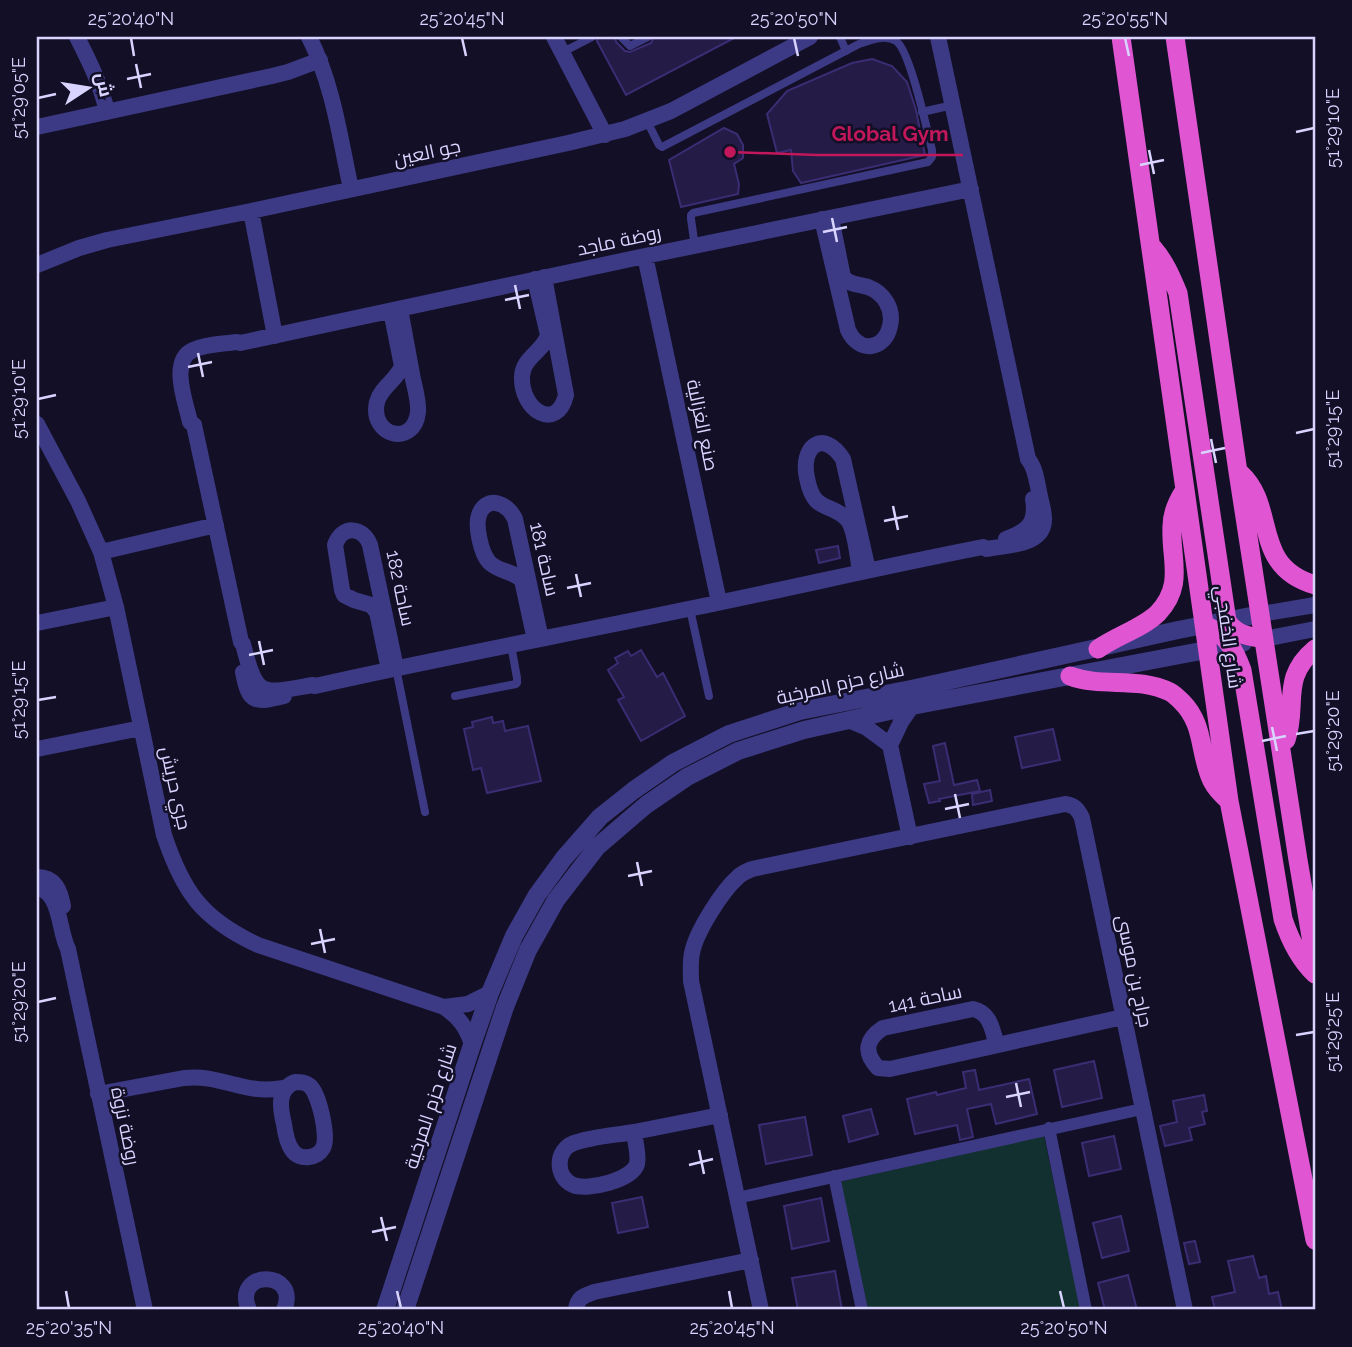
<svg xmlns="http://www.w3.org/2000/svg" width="1352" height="1347" viewBox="0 0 1352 1347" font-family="Raleway,Cairo,sans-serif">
  <rect width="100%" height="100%" fill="#130f26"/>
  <!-- green -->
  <path fill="#12302f" d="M1044,1136L1081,1310H865L838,1182Z"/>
  <!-- building -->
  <path fill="#241b47" stroke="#3b2d73" stroke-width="2" d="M598,37H615L616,42L625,51L630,52L651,43L654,37H736L626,95L597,41Z
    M872,59L892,66L907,82L916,110L925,155L801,183L793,171L791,150L777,153L767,114L787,91L852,63Z
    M724,128L737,134L743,145V158L734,164L739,184L738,194L681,207L669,160Z
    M838,546L840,558L819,563L816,550Z
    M641,650L657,677L663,673L685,716L641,741L618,700L624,697L608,670L618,663L615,658L628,651L631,656Z
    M492,717L493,723L503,721L505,731L528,726L541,781L487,793L481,768L473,770L464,729L473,727L472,722Z
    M1053,729L1060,760L1022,768L1015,737Z
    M945,743L954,785L977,780L980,791L939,799L940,801L929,803L924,784L940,781L933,746Z
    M990,790L992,801L973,805L972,794Z
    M1094,1061L1102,1098L1062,1107L1054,1070Z
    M975,1070L979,1090L1029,1079L1037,1114L996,1124L991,1104L967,1109L973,1137L960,1140L957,1125L915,1134L907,1099L936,1092L937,1095L966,1088L963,1072Z
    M1204,1095L1207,1111L1202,1112L1205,1124L1189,1128L1192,1140L1165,1146L1160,1126L1177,1122L1173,1101Z
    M871,1109L878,1134L849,1142L843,1116Z
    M805,1117L812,1155L766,1164L759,1125Z
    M1114,1136L1121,1169L1089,1176L1082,1143Z
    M642,1197L648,1227L618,1233L612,1203Z
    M821,1198L829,1241L792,1249L784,1206Z
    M1121,1216L1129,1251L1102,1258L1093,1223Z
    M1195,1241L1200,1262L1189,1264L1184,1243Z
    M1253,1256L1259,1278L1266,1276L1269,1294L1278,1292L1282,1310H1215L1212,1297L1235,1292L1228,1261Z
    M835,1271L842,1310H798L792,1278Z
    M1128,1275L1137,1310H1105L1098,1283Z"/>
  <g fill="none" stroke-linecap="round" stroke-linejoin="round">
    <!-- service -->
    <path stroke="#3d3a85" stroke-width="8" d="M621,37L630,46L648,37
      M840,37L846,51
      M563,52L592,37
      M922,112L953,105
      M647,121L659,145L662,147L859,44C870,40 885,34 896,41C910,50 927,130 932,150V157L928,162L693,213L691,215V219L695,247
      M690,609L709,696
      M396,668L425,812
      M455,696L516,684L517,683V678L511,645"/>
    <!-- pedestrian -->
    <path stroke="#3d3a85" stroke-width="12" d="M1049,1128L1086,1310
      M834,1176L862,1310
      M737,1198L1142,1109"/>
    <!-- minor -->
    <path stroke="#3d3a85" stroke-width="16" d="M77,37C89,61 101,84 107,112
      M309,37C333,84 340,138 351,189
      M554,37L605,135
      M938,37C968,178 998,319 1028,459C1036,468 1037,484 1040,496C1041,503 1044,510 1044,518C1045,546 1007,545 987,549L983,547C885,566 787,589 688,609C564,635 439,658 315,686L313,685C260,694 257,699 243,644L241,642L194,425L190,422C186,403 169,361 193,350C206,344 223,344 237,342L240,343L645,256L971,189
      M37,127L272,76L288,72L320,60
      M251,211L275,336
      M822,219L848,330C859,354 885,350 890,326C894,309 884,293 868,287C858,284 850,285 843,277L831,218
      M645,256L719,602
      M37,265L79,248L107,240L251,211L568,143L625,129L671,111L810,37
      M535,279L548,335C543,352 522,358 522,377C521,411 557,432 566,395L544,277
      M391,311L402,366C397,380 381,387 377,402C369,436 414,448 418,412C419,400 414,386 412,374C408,353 404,331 400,309
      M37,424L78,501L101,552L116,607L164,835C183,892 202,919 258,945L444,1007C459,1017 467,1028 472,1045
      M1006,539C1028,531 1037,523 1033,499
      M101,552L216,525
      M860,572C858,559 855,528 847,519C829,501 814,514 807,478C800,447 823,428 843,459L868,570
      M1261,614L1315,605
      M37,623L116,607
      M1264,639L1315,629
      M535,640L522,580C512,570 498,572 489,562C481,553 475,526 479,515C486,495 507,502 515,519L541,639
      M389,670L377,612L371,605L354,600L344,595L342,590L335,545C342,525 363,526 370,545L396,668
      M243,672C249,704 255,703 284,696
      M848,720L867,728L890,745L910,837
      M890,745L901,722L912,706
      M37,749L141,728
      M37,877C55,877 60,890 63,906
      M37,887C62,894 58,930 68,949L145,1310
      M444,1007L468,1004L490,993
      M997,1045C992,1030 991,1013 973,1009L883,1028C866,1039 863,1052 878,1068L890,1069L1123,1017
      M295,1082C301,1082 305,1082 310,1086C319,1094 329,1137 323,1148C317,1159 299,1161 292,1150C287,1143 285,1132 284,1124C280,1108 277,1089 295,1082Z
      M98,1094L184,1078C211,1076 221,1082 245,1087C258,1090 271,1090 284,1088
      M634,1132C635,1142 639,1154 637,1164C632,1180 588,1191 573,1185C555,1177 555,1150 574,1143C590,1137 616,1135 634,1132Z
      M634,1132L720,1115
      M249,1310C231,1269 301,1269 284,1310
      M576,1310C577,1298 583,1296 594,1292L751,1260
      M761,1310L691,981C691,971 690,962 692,953C696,932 722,891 738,877C742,873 747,871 752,869L1065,804C1074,805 1078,809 1082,818L1185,1310"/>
    <!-- tertiary -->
    <path stroke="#3d3a85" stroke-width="18" d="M385,1310L472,1045L490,993L514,936L537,895L564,858L600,817L634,790L673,763L729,734L800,711L911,689L1178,630L1261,614
      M405,1310L505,1007L528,950L556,900L597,847L646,805L687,777L738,751L804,730L912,706L1243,643"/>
    <!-- trunk -->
    <path stroke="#e055d1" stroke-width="19" d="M1121,37L1229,801L1315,1240
      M1175,37L1238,472L1298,860L1315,960
      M1153,248C1165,262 1171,276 1178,293L1227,621C1236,635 1248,636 1264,639
      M1240,473C1278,507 1250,566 1315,585
      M1209,627C1227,636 1235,651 1242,670L1283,919C1290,940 1299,959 1315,974
      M1098,649C1116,636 1143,628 1158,613C1185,584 1170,559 1172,526C1172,513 1177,502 1184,491
      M1070,676C1103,688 1137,676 1170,692C1174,694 1178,698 1182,702C1205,725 1199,754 1212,781C1216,789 1222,795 1229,801
      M1286,740C1298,705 1280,678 1315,649"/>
  </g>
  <!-- ticks -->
  <path fill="none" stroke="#d9d4ff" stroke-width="2.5" d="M131,38L134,56M462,38L466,56M794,38L798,56M1125,38L1129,56M136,64L141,88M127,79L151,74M38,98L56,94M1296,132L1314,128M1149,150L1154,174M1140,165L1164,160M832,218L837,242M823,232L847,227M515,285L520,309M505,300L529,295M198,353L203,377M188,367L212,362M38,399L56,395M1296,433L1314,429M1211,439L1216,463M1201,453L1225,448M893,506L898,530M884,521L908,516M576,574L581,597M567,588L591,583M259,641L264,665M249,655L273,650M38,700L56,697M1272,727L1277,751M1296,734L1314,731M1262,741L1286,736M955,794L960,818M945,809L969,804M637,862L642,886M628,876L652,871M320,929L325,953M311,944L335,939M38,1002L56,998M1296,1035L1314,1032M1016,1083L1021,1107M1006,1097L1030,1092M699,1150L704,1174M689,1165L713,1159M381,1217L387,1241M372,1232L396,1227M66,1291L69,1308M397,1291L401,1308M729,1291L732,1308M1060,1291L1064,1308"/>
  <g text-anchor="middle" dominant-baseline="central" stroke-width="5" stroke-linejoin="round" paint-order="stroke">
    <!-- street labels -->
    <g font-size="19" fill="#d9d4ff" stroke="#130f26">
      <text transform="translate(427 152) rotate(-12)">جو العين</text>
      <text transform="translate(619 240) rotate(-12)">روضة ماجد</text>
      <text transform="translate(703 425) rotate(78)">صنع الغزالية</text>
      <text transform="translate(545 559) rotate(77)">ساحة 181</text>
      <text transform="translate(401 588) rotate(78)">ساحة 182</text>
      <text transform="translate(1229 637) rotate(82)">شارع الخفجي</text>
      <text transform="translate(840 683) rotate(-13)">شارع حزم المرخية</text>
      <text transform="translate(176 788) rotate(77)">جري حريش</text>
      <text transform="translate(1135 971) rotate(78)">جراح بن موسى</text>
      <text transform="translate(925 998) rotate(-12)">ساحة 141</text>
      <text transform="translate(430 1106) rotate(-72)">شارع حزم المرخية</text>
      <text transform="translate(126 1126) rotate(78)">روضة نزوة</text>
    </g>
  </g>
  <!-- callouts -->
  <path fill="none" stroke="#c2185b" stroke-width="2.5" d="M730 152L817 155H963"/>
  <circle fill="#c2185b" stroke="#130f26" stroke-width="2.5" cx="730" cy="152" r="7"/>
  <g font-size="21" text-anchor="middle" font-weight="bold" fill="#c2185b" stroke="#130f26" stroke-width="5" stroke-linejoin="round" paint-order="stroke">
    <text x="890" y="141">Global Gym</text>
  </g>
  <!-- border -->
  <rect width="1352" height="1347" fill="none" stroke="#130f26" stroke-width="77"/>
  <!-- north arrow -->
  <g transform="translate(88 88) rotate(78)" stroke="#130f26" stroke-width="5" paint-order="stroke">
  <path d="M0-5L12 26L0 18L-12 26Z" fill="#d9d4ff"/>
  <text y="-10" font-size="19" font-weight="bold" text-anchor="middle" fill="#d9d4ff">ش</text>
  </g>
  <rect x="38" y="38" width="1276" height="1270" fill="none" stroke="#d9d4ff" stroke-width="2.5"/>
  <g font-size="18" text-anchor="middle" fill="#d9d4ff">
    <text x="131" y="25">25°20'40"N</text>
    <text x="462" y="25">25°20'45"N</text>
    <text x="794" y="25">25°20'50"N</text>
    <text x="1125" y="25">25°20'55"N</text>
    <text transform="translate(19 98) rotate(-90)" y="6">51°29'05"E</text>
    <text transform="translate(1333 128) rotate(-90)" y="6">51°29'10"E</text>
    <text transform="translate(19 399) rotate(-90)" y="6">51°29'10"E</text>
    <text transform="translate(1333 429) rotate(-90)" y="6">51°29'15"E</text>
    <text transform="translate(19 700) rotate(-90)" y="6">51°29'15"E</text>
    <text transform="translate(1333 731) rotate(-90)" y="6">51°29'20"E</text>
    <text transform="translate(19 1002) rotate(-90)" y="6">51°29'20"E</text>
    <text transform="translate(1333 1032) rotate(-90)" y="6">51°29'25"E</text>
    <text x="69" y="1334">25°20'35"N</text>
    <text x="401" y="1334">25°20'40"N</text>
    <text x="732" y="1334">25°20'45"N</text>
    <text x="1064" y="1334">25°20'50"N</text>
  </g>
</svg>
